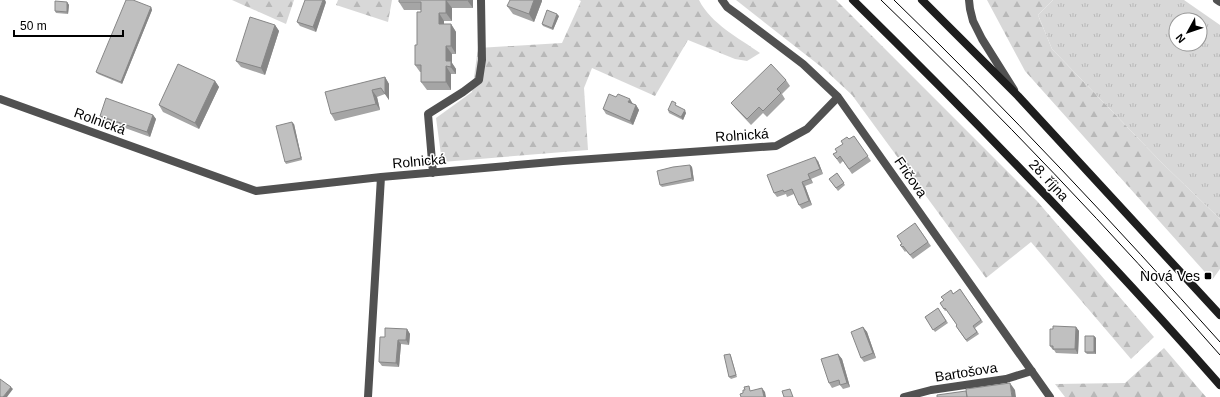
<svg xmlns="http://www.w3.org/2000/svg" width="1220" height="397" viewBox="0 0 1220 397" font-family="Helvetica,sans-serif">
  <defs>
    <pattern id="grass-tufts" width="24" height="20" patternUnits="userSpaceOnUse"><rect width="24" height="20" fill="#d8d8d8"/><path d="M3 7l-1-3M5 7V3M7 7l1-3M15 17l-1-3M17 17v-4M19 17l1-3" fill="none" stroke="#b8b8b8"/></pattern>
    <pattern id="forest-firs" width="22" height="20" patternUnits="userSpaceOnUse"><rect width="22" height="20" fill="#d8d8d8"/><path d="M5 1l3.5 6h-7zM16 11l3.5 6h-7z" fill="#b8b8b8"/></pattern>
  </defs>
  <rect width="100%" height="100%" fill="#fff"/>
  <!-- grass -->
  <path fill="url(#grass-tufts)" fill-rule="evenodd" d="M1053,0H1184L1220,25V219L1162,163L1052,49L1038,15ZM1176,20H1200V44H1176Z"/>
  <!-- forest -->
  <path fill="url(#forest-firs)" d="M232,0H294L286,24Z
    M338,0H392L388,22L336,5Z
    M579,0H699C711,24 739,38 760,53L747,61L735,59L688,40L655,96L592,68L584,88L588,150L442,162L436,118L472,92L478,48L562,43L581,1Z
    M736,0H836L1037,201L1154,337L1131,359L1031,242L986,278L852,95L824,69Z
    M987,0H1053L1038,15L1052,49L1162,163L1220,219V269L1212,280L1025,71Z
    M1164,348L1206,397H1065L1055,384L1125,383Z"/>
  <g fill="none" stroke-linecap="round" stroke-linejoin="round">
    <!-- minor -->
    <path stroke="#515151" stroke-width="8" d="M722,0L727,7L738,15L803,64L838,97L1050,397
      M969,0L970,9L973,21L982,39L1014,90
      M1217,0L1220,2
      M0,99L256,191L381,177L563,161L776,146L807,129L838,97
      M433,173L428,114L463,92L479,80L482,60L481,0
      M368,397L381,177
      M904,397L931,390L1006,379L1032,371"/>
    <!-- secondary -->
    <path stroke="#1e1e1e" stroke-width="8" d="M853,0C979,124 1103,252 1220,385
      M922,0L1018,96L1220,315"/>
    <!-- tram -->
    <path stroke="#000" stroke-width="1" d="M881,0C999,113 1112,232 1220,355
      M894,0C1007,109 1115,225 1220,342"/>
  </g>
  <!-- wall -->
  <path fill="#a5a5a5" d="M399,0H473V8H452V21H444V24H451L456,32V54H452V63L456,69V74H451V90H427L421,82V72H420L415,65L421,10H404L399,2Z
    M542,1L534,22L513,14L507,6Z
    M67,2L69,5L68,14L56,13L55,11Z
    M326,2L316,32L300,26L297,22Z
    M151,7L152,10L122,84L98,74L96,72Z
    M559,16L553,30L543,26L542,24Z
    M275,25L279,31L265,75L241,67L236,61Z
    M385,77L389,84V100L385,94L377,97L380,110L335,121L331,114Z
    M786,80L790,86L782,94L785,99L767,117L763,113L751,125L736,109L731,103Z
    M215,81L219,87L199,129L163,112L159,105Z
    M633,104L636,105L639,110L633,125L606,114L603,109Z
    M678,106L677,107L686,113L683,120L669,113L668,110Z
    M153,115L156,119L150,137L103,120L100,116Z
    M294,124L302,160L286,164L285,162Z
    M854,136L871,161L852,174L843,161L840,164L833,154L837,152L849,139Z
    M818,161L823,174L811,179L813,183L805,186L812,205L802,209L799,205L794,194L787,197L786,194L777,197L774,193Z
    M690,165L692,167L694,181L662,187L660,185Z
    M837,173L845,185L838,191L829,179Z
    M915,223L931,246L913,259L906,251L905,252L900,245L902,244Z
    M960,289L983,322L975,328L979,334L967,342L956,326L957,325L947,310L945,311L940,303Z
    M938,308L948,323L935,332L925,317Z
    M863,327L867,332L876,358L864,362L861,358Z
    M1076,327L1079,331L1078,354L1056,353L1054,350H1053L1050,346L1053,329Z
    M407,329L410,334L409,345L401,344L399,367L382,366L379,362L385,337Z
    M1094,336L1096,338V354H1087L1085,352Z
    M730,354L731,356L737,377L731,379L729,377Z
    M838,354L842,359L850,387L843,389L840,385L832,388L829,383Z"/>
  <!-- shaded-wall -->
  <path fill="#868686" d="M323,0H325L326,2L316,32L313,27Z
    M446,0L452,8V21L446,13Z
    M467,0H473V8Z
    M534,0H542V1L534,22L529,14Z
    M67,2L69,5L68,14L67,12Z
    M151,7L152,10L122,84L121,82Z
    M439,13L444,21V32L439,24Z
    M557,14L559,16L553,30L552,28Z
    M451,24L456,32V54L451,46Z
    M275,25L279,31L265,75L261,68Z
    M446,46L452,54V63L456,69V74L446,61Z
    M446,66L451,74V90L446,82Z
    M385,77L389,84V100L385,94Z
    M215,81L219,87L199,129L195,123Z
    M372,90L377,97L380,110L376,104Z
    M630,99L633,104L631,107L628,102Z
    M636,105L639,110L633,125L630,121Z
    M685,110L686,113L683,120L681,117Z
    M153,115L156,119L150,137L147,132Z
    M292,122L294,124L302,160L301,158Z
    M815,157L818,161L823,174L820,169Z
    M690,165L692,167L694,181L692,178Z
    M808,174L811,179L813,183L810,179Z
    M802,182L805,186L812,205L809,201Z
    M863,327L867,332L876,358L873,353Z
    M1076,327L1079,331L1078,354L1075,349Z
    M407,329L410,334L409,345L406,340Z
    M1094,336L1096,338V354L1094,352Z
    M398,340L401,344L399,367L396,363Z
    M838,354L842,359L850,387L847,383Z
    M1010,383L1015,390L1016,397H1012Z
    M11,387L13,389L7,397H3Z
    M762,388L765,392L766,397H764Z"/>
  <!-- building -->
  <path fill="#c0c0c0" stroke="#868686" d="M126,0H133L151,7L121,82L96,72Z
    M305,0H323L313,27L297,22Z
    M399,0H467H446V13H439V24H451V46H446V61H451V67L446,66V82H421V65H415V45H417V12H421V2H399Z
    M510,0H534L529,14L507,6Z
    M55,1L67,2V12L55,11Z
    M547,10L557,14L552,28L542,24Z
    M250,17L275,25L261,68L236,61Z
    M178,64L215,81L195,123L159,105Z
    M771,64L786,80L777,89L781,93L763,111L759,107L747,119L731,103Z
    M385,77V94L381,88L372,90L376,104L331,114L325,92Z
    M609,94L616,97L618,94L630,99L628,102L636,105L630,121L603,109Z
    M106,98L153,115L147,132L100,116Z
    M672,101L676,103L675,105L685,110L681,117L668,110Z
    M292,122L301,158L285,162L276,126Z
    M854,136L868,156L849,169L840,156L837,159L833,154L837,152L835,149L843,144L841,141L847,137L849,139Z
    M815,157L820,169L808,174L810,179L802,182L809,201L799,205L792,189L784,192L783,190L774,193L767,175Z
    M690,165L692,178L660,185L657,171L673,167Z
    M837,173L844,183L836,188L829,179Z
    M915,223L928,242L910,255L903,246L902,247L900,245L902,244L897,236Z
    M960,289L981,320L973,326L977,332L966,340L956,326L957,325L945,308L944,309L940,303L944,300L941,297L951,290L953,294Z
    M938,308L946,321L933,330L925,317Z
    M1053,326L1076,327L1075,349H1053V346H1050V329H1053Z
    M863,327L873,353L861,358L851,332Z
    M385,328L407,329L406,340H398L396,363L379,362L380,337H385Z
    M1085,336H1094V352H1085Z
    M730,354L736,375L729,377L724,355Z
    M838,354L847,383L840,385L839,380L829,383L821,359Z
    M0,379L11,387L3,397H0Z
    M1010,383L1012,397H967L966,389Z
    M749,386L750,391L762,388L764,397H741L740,394L743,393V390H745L744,387Z
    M790,389L793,397H784L782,391Z
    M966,391L967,397H937V395Z"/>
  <!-- markers -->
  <rect fill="#000" stroke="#fff" stroke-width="1.5" x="1204" y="272" width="8" height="8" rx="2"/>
  <g text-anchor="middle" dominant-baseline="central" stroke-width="3" stroke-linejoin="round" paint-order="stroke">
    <!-- street labels -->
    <g font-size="14" fill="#000" stroke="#fff">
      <text transform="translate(100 121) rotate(20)">Rolnická</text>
      <text transform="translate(742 135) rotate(-4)">Rolnická</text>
      <text transform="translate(419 161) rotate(-5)">Rolnická</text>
      <text transform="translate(911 177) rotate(55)">Fričova</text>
      <text transform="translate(1049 180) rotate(47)">28. října</text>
      <text transform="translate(966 372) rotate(-9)">Bartošova</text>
    </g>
    <!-- poi labels -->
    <g font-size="14" fill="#000" stroke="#fff" text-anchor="end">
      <text x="1200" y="276">Nová Ves</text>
    </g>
  </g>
  <!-- north arrow -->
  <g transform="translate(1188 32) rotate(230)"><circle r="19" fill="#ffffff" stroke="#999999"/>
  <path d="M0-3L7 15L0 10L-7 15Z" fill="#000000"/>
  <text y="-6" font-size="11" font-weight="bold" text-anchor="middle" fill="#000000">N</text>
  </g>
  <!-- scale -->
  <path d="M14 30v6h109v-6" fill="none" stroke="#000000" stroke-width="2"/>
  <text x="20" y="30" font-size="12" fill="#000000" stroke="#ffffff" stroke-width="3" paint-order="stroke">50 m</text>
</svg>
